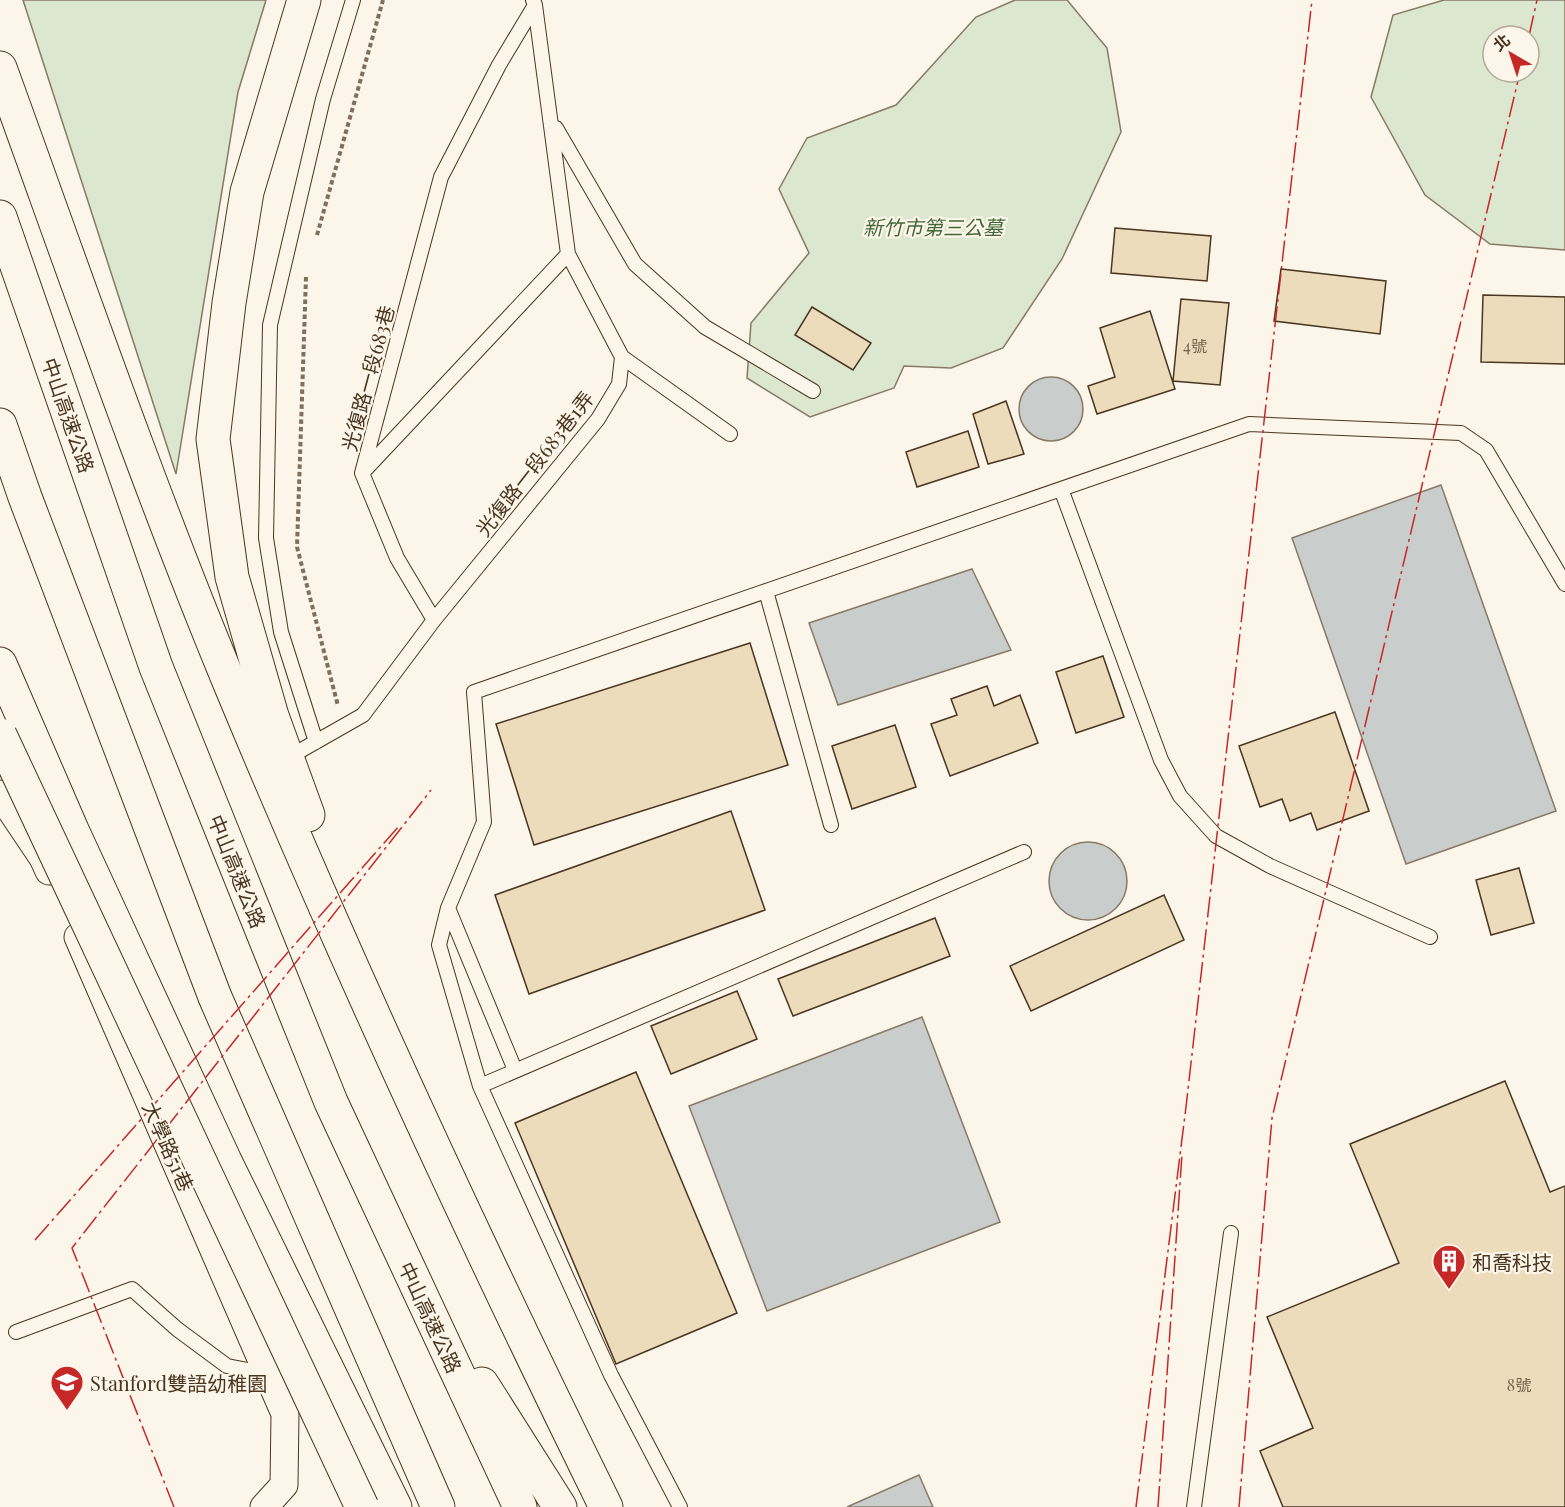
<svg xmlns="http://www.w3.org/2000/svg" width="1565" height="1507" viewBox="0 0 1565 1507" font-family="'Playfair Display','Noto Sans TC',serif">
  <rect width="100%" height="100%" fill="#fbf6e9"/>
  <!-- green -->
  <path fill="#dce7d0" stroke="#887966" stroke-width="1.5" fill-rule="evenodd" d="M23,0H266L238,92L176,474Z
    M1015,0H1067L1107,48L1121,132L1062,259L1003,348L951,368L904,366L894,388L810,417L747,378L751,323L809,253L779,189L807,138L896,105L976,17Z
    M1444,0H1565V250L1490,244L1425,195L1371,97L1393,15ZM1493,36H1529V72H1493Z"/>
  <!-- water -->
  <path fill="#c9cecd" stroke="#887966" stroke-width="1.5" d="M1019 409a32 32 0 1 1 64 0a32 32 0 1 1-64 0Z
    M1441,485L1556,811L1406,864L1292,538Z
    M972,569L1011,650L838,705L809,623Z
    M1049 881a39 39 0 1 1 78 0a39 39 0 1 1-78 0Z
    M922,1017L1000,1222L767,1311L689,1106Z
    M919,1475L933,1507H847Z"/>
  <!-- building -->
  <path fill="#ecdcbc" stroke="#4a3520" stroke-width="1.5" d="M1115,228L1211,236L1207,281L1111,273Z
    M1281,269L1386,281L1380,334L1274,321Z
    M1483,295L1565,297V364L1481,362Z
    M1181,299L1229,303L1220,385L1173,381Z
    M812,307L871,343L853,370L795,335Z
    M1150,311L1175,389L1097,414L1088,386L1115,377L1100,328Z
    M1006,401L1024,454L988,464L973,414Z
    M968,431L979,467L917,487L906,452Z
    M750,643L788,765L534,845L496,724Z
    M1103,656L1124,717L1076,733L1056,672Z
    M987,686L994,706L1020,695L1038,743L950,776L931,724L957,715L951,699Z
    M1335,712L1369,811L1317,830L1311,813L1290,821L1282,799L1260,807L1239,746Z
    M895,725L916,787L852,809L832,746Z
    M731,811L765,910L529,994L495,895Z
    M1519,868L1534,923L1491,935L1476,880Z
    M1164,895L1184,940L1031,1011L1010,966Z
    M935,918L950,956L793,1016L778,979Z
    M737,991L757,1039L671,1074L651,1026Z
    M636,1072L737,1313L616,1364L515,1123Z
    M1505,1081L1550,1192L1565,1186V1507H1283L1260,1451L1313,1428L1267,1317L1399,1263L1350,1144Z"/>
  <g fill="none" stroke-linecap="round" stroke-linejoin="round">
    <defs>
      <path id="service" d="M556,128L635,264L705,327L813,391
        M622,357L730,434
        M364,471L568,254
        M1061,489L1161,760L1180,796L1216,836L1270,866L1430,937
        M766,591L831,825
        M434,620L598,419L619,384L622,357L568,254L535,5
        M316,742L281,632L266,538L270,325L323,99L353,0
        M298,752L363,715L434,620L397,558L362,473L441,177L499,65L535,5L533,0
        M448,908L515,1070
        M480,1086L1024,852
        M16,1332L132,1289L177,1329L227,1366L268,1374
        M680,1507L611,1375L480,1086L439,945L448,908L484,822L474,692L1249,424L1461,433L1486,450L1565,584
        M1194,1507L1231,1233"/>
      <path id="minor" d="M0,794L43,858L49,871
        M78,937L285,1414L284,1485L264,1507"/>
      <path id="motorway" d="M304,0L247,192L229,303L213,439L232,577L272,716L308,815
        M0,68C74,272 145,478 228,679C344,959 472,1235 606,1507
        M0,217L156,667L331,1102L520,1507
        M0,425L25,497L215,997L438,1507
        M0,664L72,830L225,1161L395,1507
        M482,1384L560,1507"/>
    </defs>
    <!-- service casing -->
    <use href="#service" stroke="#4a3520" stroke-width="16"/>
    <!-- minor casing -->
    <use href="#minor" stroke="#4a3520" stroke-width="29"/>
    <!-- motorway casing -->
    <use href="#motorway" stroke="#4a3520" stroke-width="35"/>
    <!-- path -->
    <path stroke="#7f6f5c" stroke-width="4" stroke-dasharray="4.5 3" stroke-linecap="butt" d="M317,235L383,0
      M306,277L297,547L338,706"/>
    <!-- service -->
    <use href="#service" stroke="#fbf6e9" stroke-width="14"/>
    <!-- minor -->
    <use href="#minor" stroke="#fbf6e9" stroke-width="27"/>
    <!-- motorway -->
    <use href="#motorway" stroke="#fbf6e9" stroke-width="33"/>
    <defs>
      <path id="motorway-bridge" d="M0,735L362,1507"/>
    </defs>
    <!-- motorway-bridge casing -->
    <use href="#motorway-bridge" stroke="#4a3520" stroke-width="35" stroke-linecap="butt"/>
    <!-- motorway-bridge -->
    <use href="#motorway-bridge" stroke="#fbf6e9" stroke-width="33"/>
    <!-- power -->
    <path stroke="#c62828" stroke-width="1.5" stroke-dasharray="21 4.5 3 4.5" stroke-linecap="butt" d="M1529,36L1537,0
      M35,1240L399,826
      M174,1507L72,1248L431,790
      M1136,1507L1186,1107L1312,0
      M1158,1507L1182,1154
      M1239,1507L1272,1118L1520,72"/>
  </g>
  <!-- icons -->
  <defs>
    <symbol id="building-pin" viewBox="-11 -11 22 30"><path d="M0 17L-7.5 6A9.5 9.5 0 1 1 7.5 6Z" fill="#c62828" stroke="#fbf6e9"/><path d="M-4-6H4V6H1V3H-1V6H-4ZM-2.5-4.3h1.7v1.8h-1.7ZM.8-4.3h1.7v1.8H.8ZM-2.5-1h1.7V.8h-1.7ZM.8-1h1.7V.8H.8Z" fill="#fff"/></symbol>
    <symbol id="school-pin" viewBox="-11 -11 22 30"><path d="M0 17L-7.5 6A9.5 9.5 0 1 1 7.5 6Z" fill="#c62828" stroke="#fbf6e9"/><path d="M0-5L7-2L0 1L-7-2ZM-4 1L0 2.5L4 1V4Q0 6-4 4Z" fill="#fff"/></symbol>
  </defs>
  <g fill-rule="evenodd">
    <use href="#building-pin" x="1430" y="1242" width="38" height="52"/>
    <use href="#school-pin" x="48" y="1363" width="38" height="52"/>
  </g>
  <g text-anchor="middle" dominant-baseline="central" stroke-width="4.5" stroke-linejoin="round" paint-order="stroke">
    <!-- number labels -->
    <g font-size="16" fill="#725f47">
      <text x="1195" y="345">4號</text>
      <text x="1519" y="1384">8號</text>
    </g>
    <!-- park labels -->
    <g font-size="20" font-style="italic" fill="#436837" stroke="#fbf6e9">
      <text x="933" y="226">新竹市第三公墓</text>
    </g>
    <!-- street labels -->
    <g font-size="20" fill="#4a3520" stroke="#fbf6e9">
      <text transform="translate(367 378) rotate(-75)">光復路一段683巷</text>
      <text transform="translate(69 415) rotate(71)">中山高速公路</text>
      <text transform="translate(534 463) rotate(-52)">光復路一段683巷1弄</text>
      <text transform="translate(238 871) rotate(68)">中山高速公路</text>
      <text transform="translate(169 1146) rotate(66)">大學路51巷</text>
      <text transform="translate(431 1317) rotate(65)">中山高速公路</text>
    </g>
    <!-- poi labels -->
    <g font-size="20" fill="#4a3520" stroke="#fbf6e9" text-anchor="start">
      <text x="1472" y="1261">和喬科技</text>
      <text x="90" y="1382">Stanford雙語幼稚園</text>
    </g>
  </g>
  <!-- north arrow -->
  <g transform="translate(1511 54) rotate(321)"><circle r="28" fill="#fbf6e9" stroke="#b4a999" stroke-width="1.5"/>
  <path d="M0-4.5L10 22L0 15L-10 22Z" fill="#c62828"/>
  <text y="-9" font-size="16" font-weight="bold" text-anchor="middle" fill="#4a3520">北</text>
  </g>
</svg>
